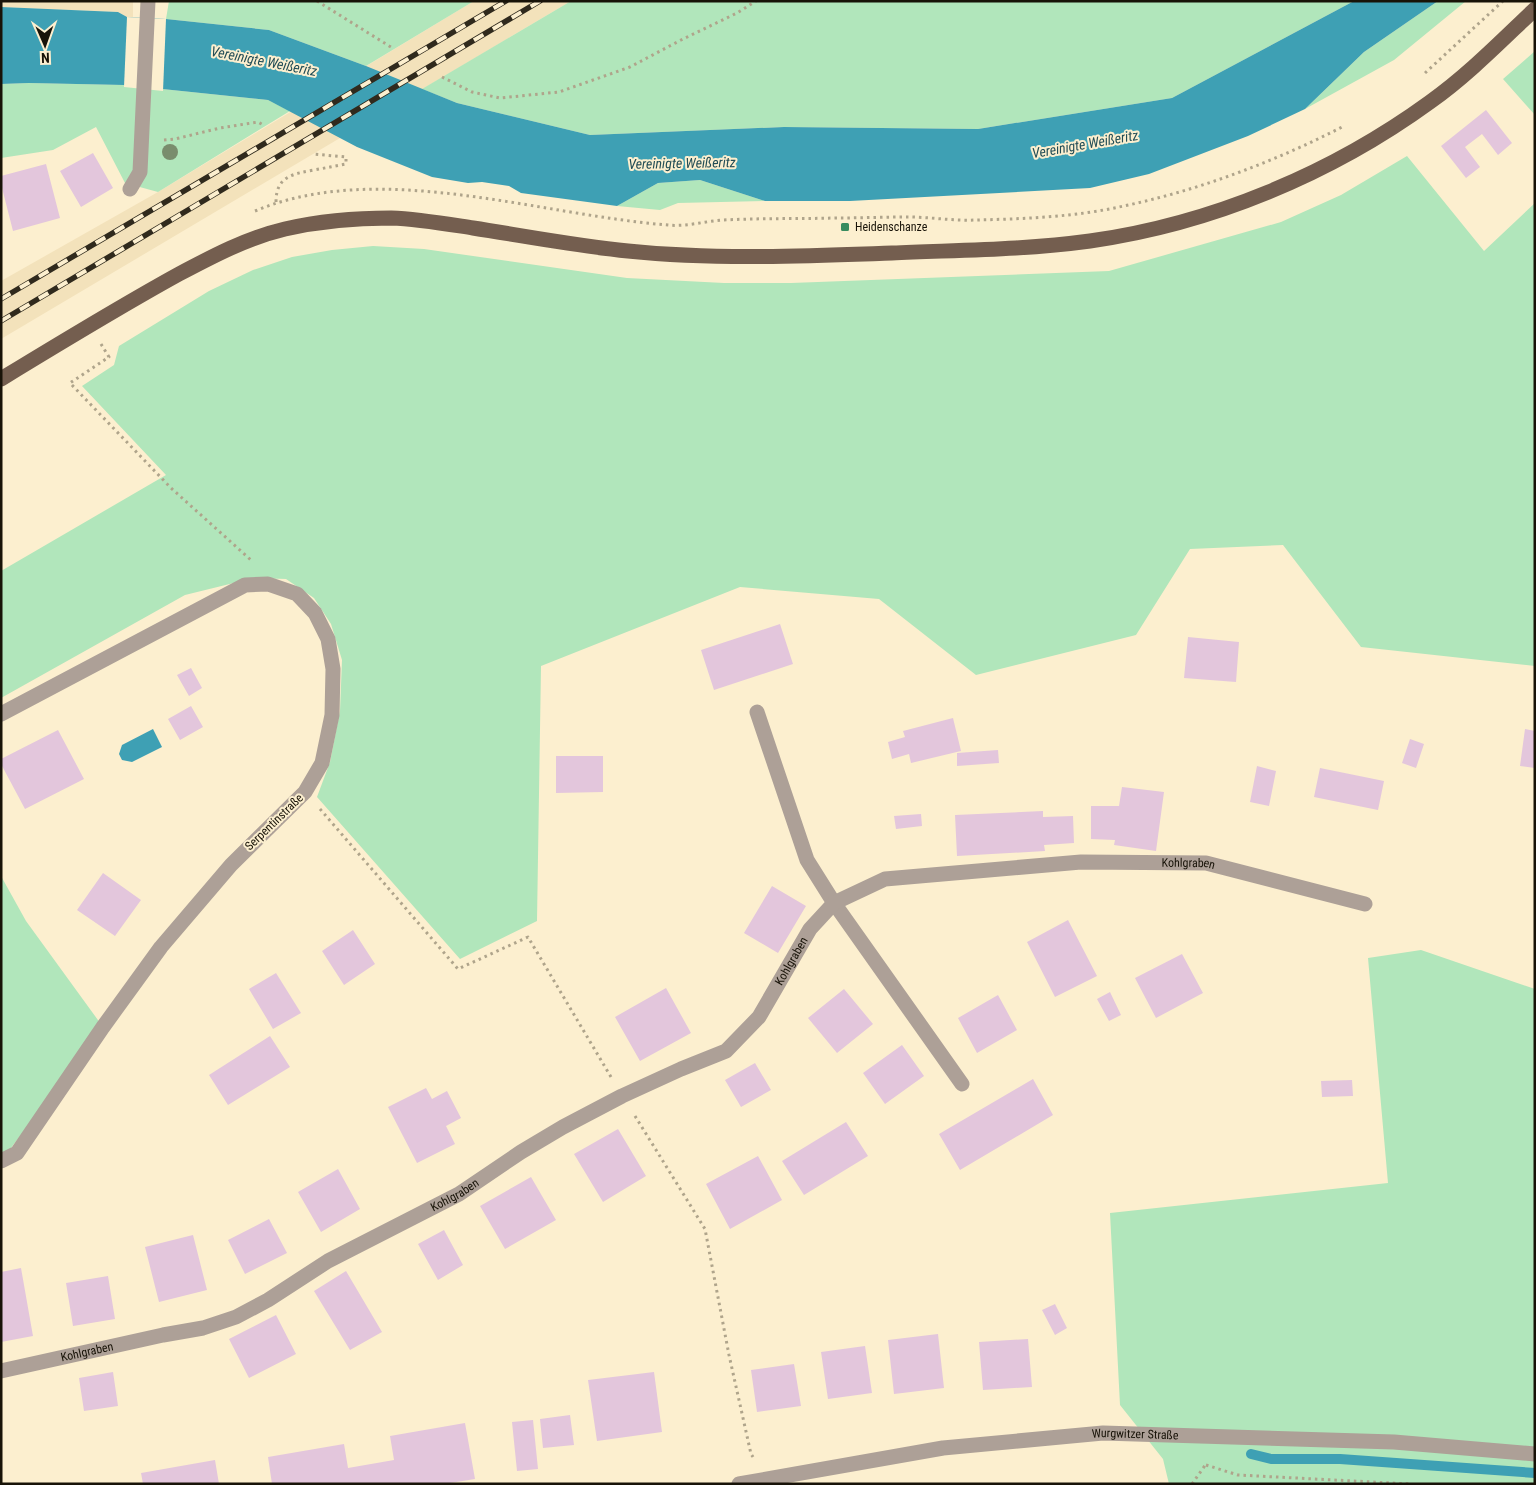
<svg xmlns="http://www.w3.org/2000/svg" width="1536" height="1485" viewBox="0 0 1536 1485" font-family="'Roboto Condensed',sans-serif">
  <rect width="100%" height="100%" fill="#fcefcf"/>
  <!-- built -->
  <path fill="#f3e2bb" d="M1,1H133V17H127L118,12L1,7Z
    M474,1H571L1,339V281L158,192Z"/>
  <!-- green -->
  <path fill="#b1e6bb" d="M169,1H474L366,66L269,30L166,19Z
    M571,1H1354L1172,98L978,129L784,127L590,135L457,103L422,89Z
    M1438,1H1466L1394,60L1305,109L1364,52Z
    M1535,51V115L1503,79Z
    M29,83L124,85L268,100L290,111L158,192L125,183L96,127L53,150L1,158V84Z
    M1407,156L1484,251L1535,203V666L1361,647L1283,545L1190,549L1136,635L976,675L879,599L740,587L541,666L537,921L460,959L317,797L330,762L340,711L342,660L331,624L314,598L286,579L254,578L185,595L1,698V571L166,475L82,386L114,365L119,346L209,291L253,270L292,257L332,250L373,246L424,249L627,278L724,283H791L1109,271L1281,222L1341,195Z
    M700,180L765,201L678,203L660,210L617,206L658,183Z
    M1,876L26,921L103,1027L1,1161Z
    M1421,950L1535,989V1484H1169L1163,1459L1120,1405L1110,1213L1388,1183L1368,958Z"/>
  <!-- water -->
  <path fill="#3ea0b4" d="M1354,1H1438L1364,52L1305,109L1248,136L1149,174L1090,188L850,201H765L700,180L658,183L617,206L521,193L509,186L482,182L468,183L432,177L357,147L268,100L124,85L29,83L1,84V7L118,12L127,17L166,19L269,30L366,66L457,103L590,135L784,127L978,129L1172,98Z
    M153,729L162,747L132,762L122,760L119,754L122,745Z"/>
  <!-- pier -->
  <path fill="#fcefcf" d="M127,17L166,19L163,91L124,87Z"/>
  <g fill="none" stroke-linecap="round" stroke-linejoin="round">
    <!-- stream -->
    <path stroke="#3ea0b4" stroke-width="10" d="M1251,1454L1271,1459H1340L1535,1473"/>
  </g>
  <!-- building -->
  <path fill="#e3c6dc" d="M1486,110L1512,143L1498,155L1482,134L1465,147L1480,167L1466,178L1441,146Z
    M93,153L113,188L81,207L60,171Z
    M46,164L60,218L13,231L1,184V176Z
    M780,624L793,664L714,690L701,650Z
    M1188,637L1239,642L1236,682L1184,678Z
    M191,668L202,688L189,696L177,675Z
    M191,706L203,727L180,740L168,719Z
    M953,718L961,751L911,763L909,754L892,759L888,742L905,737L903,731Z
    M1525,729L1535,731V768L1520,766Z
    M58,730L84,779L25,809L1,764V759Z
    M1410,739L1424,744L1416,768L1402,763Z
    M998,750L999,763L957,766V753Z
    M556,756H603V792L556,793Z
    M1257,766L1276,771L1269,806L1250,802Z
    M1320,768L1384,781L1378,810L1314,797Z
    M1122,787L1164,792L1156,851L1114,845L1115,840L1091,839V806H1119Z
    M1043,811V817L1073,816L1074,843L1044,845L1045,851L957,856L955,815Z
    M921,814L922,826L896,829L894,816Z
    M103,873L141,900L115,936L77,910Z
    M772,886L806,906L778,953L744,933Z
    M1068,920L1097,976L1055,997L1027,942Z
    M353,930L375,964L344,985L322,951Z
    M1182,954L1203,993L1156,1018L1135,978Z
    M276,973L301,1013L273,1029L249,989Z
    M666,988L691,1033L640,1061L615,1017Z
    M844,989L873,1024L837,1053L808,1018Z
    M1110,992L1121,1015L1109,1021L1097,999Z
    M998,995L1017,1030L977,1053L958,1018Z
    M270,1036L290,1067L228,1105L209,1075Z
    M902,1045L924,1076L885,1104L863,1073Z
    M755,1063L771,1090L741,1107L725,1080Z
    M1033,1079L1053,1115L960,1170L939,1134Z
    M1352,1080L1353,1096L1322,1097L1321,1081Z
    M426,1088L432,1099L447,1091L461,1118L446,1126L455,1144L417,1163L388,1107Z
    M846,1122L868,1156L804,1195L782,1161Z
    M618,1129L646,1176L603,1202L574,1154Z
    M758,1156L782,1200L730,1229L706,1184Z
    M338,1169L360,1209L321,1232L298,1192Z
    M531,1177L556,1220L505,1249L480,1206Z
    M269,1219L287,1253L245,1274L228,1240Z
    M444,1230L463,1265L438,1280L418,1244Z
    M193,1235L207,1290L159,1302L145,1247Z
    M21,1268L33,1336L1,1342V1272Z
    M346,1271L382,1332L350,1350L314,1291Z
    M108,1276L115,1319L73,1326L66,1283Z
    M1055,1304L1067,1328L1055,1335L1042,1310Z
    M276,1315L296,1354L249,1378L229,1339Z
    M938,1334L944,1388L894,1394L888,1340Z
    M1028,1339L1032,1387L983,1390L979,1342Z
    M865,1346L872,1393L828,1399L821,1352Z
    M794,1364L801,1406L757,1412L751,1370Z
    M113,1372L118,1406L84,1411L79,1378Z
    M654,1372L662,1432L597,1441L588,1380Z
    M570,1415L574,1445L543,1448L540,1419Z
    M533,1420L538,1469L517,1471L512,1422Z
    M465,1423L475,1479L444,1484H272L268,1457L344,1444L348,1468L394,1460L390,1436Z
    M215,1460L219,1484H143L141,1473Z"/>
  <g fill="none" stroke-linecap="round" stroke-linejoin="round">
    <!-- path -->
    <path stroke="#afa48b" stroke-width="3" stroke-dasharray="2.5 4" stroke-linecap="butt" d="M317,1L394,49
      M1425,73L1503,1
      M442,77L472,92L500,98L559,92L630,67L681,40L737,13L756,1
      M164,140L175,139L220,128L258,122L265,126
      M276,202C276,176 293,174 314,170C325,168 335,166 346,164V157L313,154
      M255,211C379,159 538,215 668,225C686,227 705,221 724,220C761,218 798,219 835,218C859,218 884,217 908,217C930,217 953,221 975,220C1022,219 1073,217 1119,207C1197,191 1274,162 1344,126
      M101,344L109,357L70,383L171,488L252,561
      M320,809L458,969L528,937L611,1077
      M635,1116L705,1229L729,1355L751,1454L753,1457
      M1206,1465L1238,1475L1411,1484
      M1192,1484L1206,1464"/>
    <!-- minor -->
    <g stroke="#ada097" stroke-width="15">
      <path d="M130,189L140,172L148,1"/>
      <path d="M757,712L807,860L834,903L962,1084"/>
      <path d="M1,714L245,585L268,584L297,594L315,613L328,639L333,669L332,715L322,763L305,792L231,865L161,947L103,1027L17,1153L1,1161"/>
      <path id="s1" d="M1,1371L163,1335L203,1328L236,1317L268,1300L328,1261L459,1194L521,1152L563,1127L622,1096L681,1069L726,1051L759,1017L810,929L834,903L885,879L1081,862L1206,863L1365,904"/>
      <path id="s2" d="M739,1484L943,1448L1103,1433L1394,1442L1535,1454"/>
    </g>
    <!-- major -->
    <path stroke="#745e4f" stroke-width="15" d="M1,379C60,343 119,307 179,274C213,256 247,238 285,229C320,221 356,218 391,218C419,219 447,224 473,228C525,236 577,246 628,251C716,260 804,256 892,253C958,250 1024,250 1090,241C1211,224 1331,174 1430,102C1468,75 1501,41 1535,9"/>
    <defs>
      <path id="rail" d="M1,299L506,1
        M1,321L540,1"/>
    </defs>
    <!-- rail casing -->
    <use href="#rail" stroke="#302a1d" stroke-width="5.5"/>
    <!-- rail -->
    <use href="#rail" stroke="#fcefcf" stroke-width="4" stroke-dasharray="11" stroke-linecap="butt"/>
  </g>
  <!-- trees -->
  <circle fill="#798d6d" cx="170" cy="152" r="8"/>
  <!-- markers -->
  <rect fill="#388c5f" stroke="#fcefcf" stroke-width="2" x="840" y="222" width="10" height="10" rx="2.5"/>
  <g text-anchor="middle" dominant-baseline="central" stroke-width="4" stroke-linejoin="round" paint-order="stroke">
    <!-- poi labels -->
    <g font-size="12" fill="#181308" stroke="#fcefcf" text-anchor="start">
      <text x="855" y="227">Heidenschanze</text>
    </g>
    <!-- street labels -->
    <g font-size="12" fill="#181308" stroke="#fcefcf">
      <text transform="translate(274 822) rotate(-44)">Serpentinstraße</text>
      <text stroke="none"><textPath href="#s1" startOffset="1345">Kohlgraben</textPath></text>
      <text stroke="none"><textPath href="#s1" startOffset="912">Kohlgraben</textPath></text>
      <text stroke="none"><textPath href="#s1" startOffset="492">Kohlgraben</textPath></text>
      <text stroke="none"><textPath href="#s1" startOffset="88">Kohlgraben</textPath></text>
      <text stroke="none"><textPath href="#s2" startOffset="400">Wurgwitzer Straße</textPath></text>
    </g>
    <!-- water labels -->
    <g font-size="14" font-style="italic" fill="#214c55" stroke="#fcefcf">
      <text transform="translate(264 61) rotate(11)">Vereinigte Weißeritz</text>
      <text transform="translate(1085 144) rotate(-10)">Vereinigte Weißeritz</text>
      <text transform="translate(682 163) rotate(-1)">Vereinigte Weißeritz</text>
    </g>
  </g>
  <!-- border -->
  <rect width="1536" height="1485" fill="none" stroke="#181308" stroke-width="5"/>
  <!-- north arrow -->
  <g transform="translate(45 45) rotate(178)" stroke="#fcefcf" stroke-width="4" paint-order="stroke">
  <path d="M0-4L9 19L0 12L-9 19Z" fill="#181308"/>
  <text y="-8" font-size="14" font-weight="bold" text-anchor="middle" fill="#181308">N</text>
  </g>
</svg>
